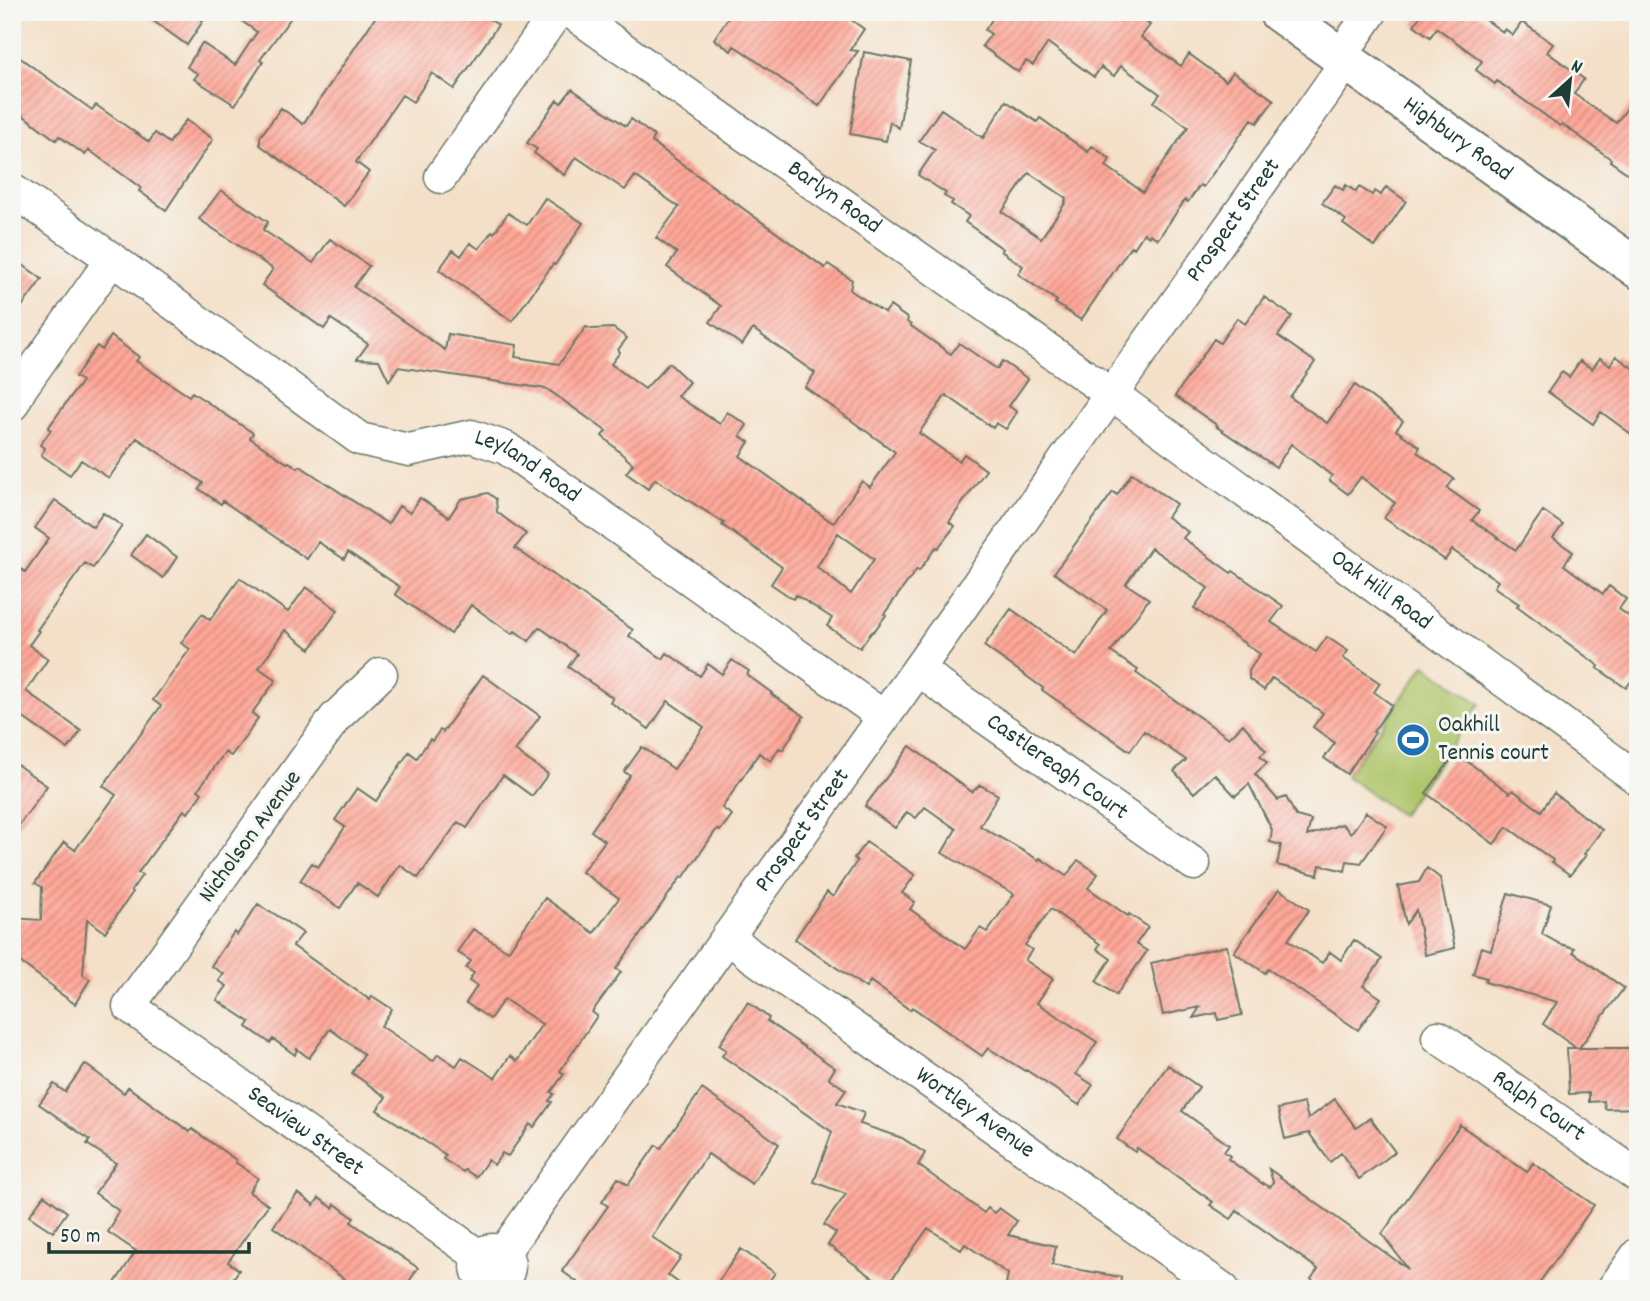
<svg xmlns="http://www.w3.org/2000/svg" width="1650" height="1301" viewBox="0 0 1650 1301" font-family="Dekko,sans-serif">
  <defs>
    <pattern id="building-hatch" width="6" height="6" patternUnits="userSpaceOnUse" patternTransform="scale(1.75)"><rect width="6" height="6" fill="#ffa798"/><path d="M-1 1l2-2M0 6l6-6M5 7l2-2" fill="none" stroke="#ce897d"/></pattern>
  </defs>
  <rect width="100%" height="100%" fill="#f6f6f2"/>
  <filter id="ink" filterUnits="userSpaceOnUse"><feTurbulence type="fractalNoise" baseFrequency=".0143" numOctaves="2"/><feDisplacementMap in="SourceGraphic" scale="14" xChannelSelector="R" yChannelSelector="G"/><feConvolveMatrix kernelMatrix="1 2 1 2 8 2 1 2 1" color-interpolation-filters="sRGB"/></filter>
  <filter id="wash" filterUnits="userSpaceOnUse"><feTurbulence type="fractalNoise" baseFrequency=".00686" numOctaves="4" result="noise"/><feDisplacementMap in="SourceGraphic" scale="28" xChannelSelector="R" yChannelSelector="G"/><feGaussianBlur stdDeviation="1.57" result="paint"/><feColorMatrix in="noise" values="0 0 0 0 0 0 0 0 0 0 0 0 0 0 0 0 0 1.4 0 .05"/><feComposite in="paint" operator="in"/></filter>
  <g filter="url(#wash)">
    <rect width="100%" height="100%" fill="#f4e0c8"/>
    <!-- garden -->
    <path fill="#afc569" stroke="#67814e" stroke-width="2" d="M1425,665L1480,704L1401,815L1346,776Z"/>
    <g id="blocks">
      <!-- building -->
      <path fill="url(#building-hatch)" fill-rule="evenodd" d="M141,12H192L203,21L187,45Z
        M229,12H295L260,60L263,62L235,105L194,79L198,74L187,67L202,43L235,65L257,32Z
        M379,12H479L498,25L454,89L432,73L413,102L402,95L356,162L369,172L344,206L260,145V137L281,108L303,124Z
        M732,12H840L864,29L850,50L858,51L819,106L745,53L734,46L731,51L714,39Z
        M997,12H1109L1121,21L1127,12H1132L1150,25L1141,37L1181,66L1189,54L1226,81L1233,72L1274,100L1257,123L1252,119L1203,187L1200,185L1188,202L1185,200L1158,239L1150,234L1149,237L1144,233L1134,248L1131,246L1081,320L1055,303L1057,301L1018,274L1023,266L1001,251L1003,249L965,222L969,216L951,204L953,201L944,196L946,193L918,175L935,150L919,141L941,109L983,138L1006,101L1037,122L1040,118L1088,152L1092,146L1110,159L1106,166L1143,192L1188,127L1154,102L1160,94L1121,66L1114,76L1101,67L1094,77L1048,43L1033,65L1026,61L1018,72L982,46L991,34L985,30ZM1029,173L1066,198L1065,201L1066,202L1041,238L1002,212Z
        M1414,12H1475L1503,32L1505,29L1513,35L1522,22L1553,44L1547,52L1584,79L1574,94L1616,123L1638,94V164L1630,175L1610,161L1611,159L1562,124L1560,126L1497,81L1495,84L1476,70L1482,61L1437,28L1430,37L1414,25L1420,16Z
        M12,52L92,110L96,105L149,142L155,133L169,143L186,120L213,139L166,210L139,191L141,188L89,150L85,155L59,136L56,140L12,107Z
        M864,52L911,61L899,128L890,122L886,141L850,134Z
        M572,89L626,126L631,119L654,136L652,142L825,268L828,264L852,280L850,290L885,313L890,306L908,319L907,322L911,325V326L951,354L959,343L997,369L1002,361L1028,379L1009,406L1017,412L1006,429L996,423L993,428L946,395L919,433L959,461L964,454L986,470L949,522L955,526L938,548L936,547L919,571L917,569L884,614L886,615L875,630L871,633L860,648L827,626L832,618L796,595L793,599L771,584L782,567L722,525L724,523L655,479L648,489L626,473L633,464L602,436L606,431L547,389L398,367L389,381L379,360L357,359L368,344L331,319L324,329L262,285L273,269L199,219L221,190L268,222L263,230L313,263L330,239L369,266L354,287L445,350L448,334L517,345L515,357L559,364L586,327L592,329L613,328L627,338L618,350L620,352L611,364L645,389L669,363L689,382L677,396L720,424L727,412L747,425L740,436L749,442L740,456L833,523L862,481L870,487L895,452L805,387L815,373L753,329L742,345L710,322L721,306L667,267L677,253L656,238L679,207L635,176L625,190L576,157L564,175L534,153L537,149L527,143L557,100L561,103ZM838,533L874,559L851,594L817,567Z
        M1335,185L1343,190L1346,185L1356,192L1359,187L1372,195L1375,191L1381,195L1386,187L1406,201L1375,247L1343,224L1346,220L1322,203Z
        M545,198L583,223L555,265L553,264L512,321L439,270L453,250L461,256L470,243L479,249L492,231L494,233L508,213L527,225Z
        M12,257L42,279L12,320Z
        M1264,297L1292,316L1278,336L1315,362L1290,397L1327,423L1355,385L1403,421L1396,430L1420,447L1417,452L1454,479L1447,488L1479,511L1472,520L1516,550L1543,511L1563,525L1553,538L1573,552L1564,565L1603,594L1609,586L1626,599L1619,609L1638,623V672L1626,688L1597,668L1599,666L1517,606L1519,604L1494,587L1498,581L1452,550L1445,560L1384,518L1395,503L1361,477L1348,494L1329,480L1332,476L1291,444L1276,467L1217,427L1218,426L1175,396L1214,339L1220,343L1237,318L1245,324Z
        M111,336L139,357L136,361L189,396L192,392L253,433L250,438L287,463L289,462L298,468L300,466L388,524L399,506L410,513L420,498L449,517L461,499L488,493L496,499L497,512L526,534L515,548L633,630L629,636L663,659L667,653L700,676L708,664L722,674L732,660L749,671L747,675L772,693L771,694L804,716L783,750L779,748L771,761L759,753L722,808L732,815L720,831L717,829L683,878L681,877L616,969L621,972L592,1012L597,1016L560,1071L564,1074L551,1092L554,1094L549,1101L552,1102L534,1127L530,1124L508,1156L502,1153L494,1165L488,1160L476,1177L465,1170L463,1172L443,1159L446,1155L377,1110L386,1097L352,1073L364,1054L330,1029L309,1058L297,1049L295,1055L273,1039L270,1043L247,1027L250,1022L217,1000L227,986L219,981L224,974L211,966L234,932L237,935L258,904L269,912L270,911L303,933L293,946L370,1000L372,996L392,1009L381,1026L433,1061L438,1054L456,1066L462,1057L495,1078L510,1056L517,1061L542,1024L504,999L490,1019L466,1003L477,986L469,981L474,973L466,968L471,961L457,952L473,929L508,951L545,898L594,933L619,898L582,872L605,841L591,831L630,775L624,772L642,747L674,769L704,727L668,701L649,729L610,702L613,698L568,667L577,654L539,627L529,641L515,631L512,634L471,605L451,634L395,594L400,587L348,552L344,559L318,542L307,559L223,501L221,504L199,489L203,483L137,438L109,478L81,460L70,475L41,455L45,448L40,445L51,430L48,428L82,381L75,377L97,346L102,350Z
        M1616,356L1638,372V439L1601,412L1593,424L1548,392L1562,372L1569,377L1580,361L1592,369L1600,358L1610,365Z
        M1132,473L1176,504L1167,517L1188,532L1183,538L1231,573L1233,571L1283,606L1271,622L1316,652L1327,637L1348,651L1343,658L1380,683L1374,692L1392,705L1373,732L1375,733L1347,774L1324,758L1335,743L1313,727L1323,713L1272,678L1264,690L1249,679V671L1260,654L1194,608L1208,588L1151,548L1126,584L1149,599L1111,652L1138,670L1136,673L1229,738L1243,724L1266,751L1260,756L1267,763L1255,774L1278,800L1286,797L1296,816L1311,820L1307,836L1342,824L1351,833L1366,812L1387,826L1361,863L1347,861L1345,871L1320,865L1318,875L1277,865L1281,845L1270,842L1272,830L1249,784L1235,796L1215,774L1194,793L1174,771L1186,760L1144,731L1130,751L1042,690L1043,688L984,646L1011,609L1076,656L1107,610L1054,573L1113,492L1117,495Z
        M55,500L93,527L103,513L122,526L93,568L85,563L37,630L39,631L29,645L48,659L26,691L81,731L68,749L12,710V563L25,572L49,538L35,528Z
        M146,534L177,557L163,578L131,555Z
        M240,578L288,612L306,587L338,610L310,649L285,630L259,668L276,680L252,713L258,718L249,732L231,756L225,752L198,790L202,793L188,813L184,810L138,873L142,875L131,891L133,892L105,932L87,919L83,975L90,979L75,1004L54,989L55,988L12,956V918L41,920L42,887L35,883L64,842L75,850L116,795L103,786L161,706L153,700L190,649L181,643L202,614L210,620Z
        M483,675L540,716L515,751L548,774L532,796L503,775L467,828L458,822L418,878L400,865L378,897L357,883L340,908L300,881L312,863L318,867L345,827L335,820L357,788L376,801L409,752L417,758L430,739L432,741L440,730L443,732Z
        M910,746L972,792L980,785L998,795L980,826L1039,860L1040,858L1066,876L1078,860L1098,874L1088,888L1128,916L1129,914L1148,927L1136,944L1147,951L1116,995L1096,981L1111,959L1097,949L1100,944L1051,909L1025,945L1032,950L1025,960L1053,979L1037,1003L1097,1042L1076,1074L1093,1085L1079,1105L1026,1070L1025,1071L988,1048L982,1056L912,1007L910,1010L870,981L866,988L795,939L827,892L833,897L857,861L854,858L866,842L915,875L902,893L915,902L910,909L965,949L980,928L987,932L1014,894L942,853L956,829L925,807L916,818L907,812L895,828L865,806Z
        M1456,753L1510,793L1513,790L1541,811L1554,793L1602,830L1584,854L1586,855L1570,875L1552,862L1553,860L1507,827L1494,844L1426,793Z
        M12,761L47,786L12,835Z
        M1427,868L1440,878L1455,948L1425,955L1416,910L1406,924L1398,886L1419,882Z
        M1279,889L1309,910L1288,940L1322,963L1330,952L1341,960L1354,940L1382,959L1363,986L1381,998L1358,1030L1268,969L1265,973L1234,952Z
        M1508,893L1551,905L1542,934L1560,944L1574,948L1573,952L1624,988L1579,1048H1638V1108L1605,1109L1604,1101L1589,1102V1093L1569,1094L1567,1048H1576L1543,1024L1557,1002L1485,982L1486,978L1473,974L1481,947L1491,950Z
        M1227,946L1242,1015L1218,1020L1217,1013L1193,1018L1200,1007L1163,1015L1151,963Z
        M748,1002L769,1018L767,1021L835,1068L829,1078L846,1090L837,1103L864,1113L860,1124L902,1138L925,1153L918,1165L984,1213L988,1208L994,1213L999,1208L1017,1221L1008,1235L1056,1246L1052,1265L1121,1277L1120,1289H1005L1008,1274L965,1244L961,1250L928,1228L886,1287L828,1245L836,1233L824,1225L846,1194L814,1182L832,1132L722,1056L726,1050L719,1045Z
        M85,1064L124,1093L128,1087L190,1132L192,1129L236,1160L235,1162L258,1178L249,1192L268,1205L228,1262L239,1270L226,1289H111L136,1251L108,1232L115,1221L113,1220L119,1211L95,1193L116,1163L87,1144L90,1140L39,1104L54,1084L65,1092Z
        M1168,1065L1199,1087L1182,1111L1229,1145L1224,1152L1230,1156L1228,1159L1263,1184V1183L1270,1187L1273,1182L1269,1169L1408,1269L1382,1234L1460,1125L1527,1172L1533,1163L1594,1205L1535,1289H1324L1311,1279L1318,1269L1237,1211L1231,1219L1210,1205L1213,1202L1137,1148L1135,1152L1117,1139Z
        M702,1089L779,1144L752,1184L708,1154L652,1237L681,1257L668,1275L687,1289H587L562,1271L608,1206L602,1202L618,1178L628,1185L656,1145L661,1148Z
        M1335,1099L1356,1128L1370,1118L1395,1152L1359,1179L1341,1153L1330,1162L1309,1133L1285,1139L1278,1109L1304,1103L1308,1119Z
        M298,1193L314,1205L319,1198L333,1208L335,1204L354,1218L351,1222L418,1268L404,1289H358L273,1227Z
        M44,1195L67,1212L53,1232L29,1216Z
        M741,1249L775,1273L763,1289H713Z"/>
    </g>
  </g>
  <g filter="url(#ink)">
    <use href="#blocks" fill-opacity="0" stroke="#6a7668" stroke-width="2"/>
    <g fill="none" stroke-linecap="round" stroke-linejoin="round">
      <defs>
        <g id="minor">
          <path id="s1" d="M571,12L1098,385"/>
          <path d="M1340,57L1371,12"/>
          <path d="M441,177L557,12"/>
          <path id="s2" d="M12,190L112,259L360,439L409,450L471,436L506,448L884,717"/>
          <path id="s3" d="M1121,381L1347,61"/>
          <path id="s4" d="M1124,403L1638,779"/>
          <path d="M12,405L21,388L112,259"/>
          <path id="s5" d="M919,668L939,685L1194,864"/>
          <path id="s6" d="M381,674L335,718L129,1006L480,1257"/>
          <path id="s7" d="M728,936L749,954L1223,1289"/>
          <path id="s8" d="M1438,1037L1638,1176"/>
          <circle cx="493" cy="1266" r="16"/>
          <path id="s9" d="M503,1253L919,668L1102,407"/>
          <path d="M1613,1289L1638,1254"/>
        </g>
        <g id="primary">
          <path id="s10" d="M1278,12L1638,269"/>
        </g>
      </defs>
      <!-- minor casing -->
      <use href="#minor" stroke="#6a7668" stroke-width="35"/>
      <!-- primary casing -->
      <use href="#primary" stroke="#6a7668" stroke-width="42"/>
      <!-- minor -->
      <use href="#minor" stroke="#fff" stroke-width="32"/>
      <!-- primary -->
      <use href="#primary" stroke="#fff" stroke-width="38"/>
    </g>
  </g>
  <!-- icons -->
  <defs>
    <symbol id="stadium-disc" viewBox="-11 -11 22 22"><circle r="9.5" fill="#1f6fb2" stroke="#f6f6f2"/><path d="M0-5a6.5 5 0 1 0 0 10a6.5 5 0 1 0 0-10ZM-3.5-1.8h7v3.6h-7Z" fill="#fff"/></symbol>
  </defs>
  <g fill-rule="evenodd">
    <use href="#stadium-disc" x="1394" y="721" width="38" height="38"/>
  </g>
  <g text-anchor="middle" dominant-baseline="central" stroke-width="6" stroke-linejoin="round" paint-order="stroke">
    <!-- street labels -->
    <g font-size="24" fill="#1f3d34" stroke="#f6f6f2">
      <text stroke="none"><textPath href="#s10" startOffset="220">Highbury Road</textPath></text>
      <text stroke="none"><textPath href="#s1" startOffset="322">Barlyn Road</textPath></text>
      <text stroke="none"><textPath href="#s3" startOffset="196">Prospect Street</textPath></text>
      <text stroke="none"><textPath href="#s2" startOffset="606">Leyland Road</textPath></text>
      <text stroke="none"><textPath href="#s4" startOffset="318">Oak Hill Road</textPath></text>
      <text stroke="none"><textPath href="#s5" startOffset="170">Castlereagh Court</textPath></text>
      <text stroke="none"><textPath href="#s9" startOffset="518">Prospect Street</textPath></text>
      <text transform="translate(251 837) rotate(-54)">Nicholson Avenue</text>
      <text stroke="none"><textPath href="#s8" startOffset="122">Ralph Court</textPath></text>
      <text stroke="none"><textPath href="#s7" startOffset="304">Wortley Avenue</textPath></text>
      <text stroke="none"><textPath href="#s6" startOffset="634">Seaview Street</textPath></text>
    </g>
    <!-- poi labels -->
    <g font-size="24" fill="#1f3d34" stroke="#f6f6f2" text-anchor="start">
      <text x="1438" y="726">Oakhill<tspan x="1438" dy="28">Tennis court</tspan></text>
    </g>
  </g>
  <!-- margin -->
  <rect width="1650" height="1301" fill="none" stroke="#f6f6f2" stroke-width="42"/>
  <!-- north arrow -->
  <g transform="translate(1570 80) rotate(27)" stroke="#f6f6f2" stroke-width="5" paint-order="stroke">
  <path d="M0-5L12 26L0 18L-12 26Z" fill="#1f3d34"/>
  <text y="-10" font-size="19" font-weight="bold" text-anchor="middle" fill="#1f3d34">N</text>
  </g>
  <!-- scale -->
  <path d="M49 1242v10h200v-10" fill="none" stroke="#1f3d34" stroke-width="3.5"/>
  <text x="60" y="1242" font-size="21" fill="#1f3d34" stroke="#f6f6f2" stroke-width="5" paint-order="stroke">50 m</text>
</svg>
